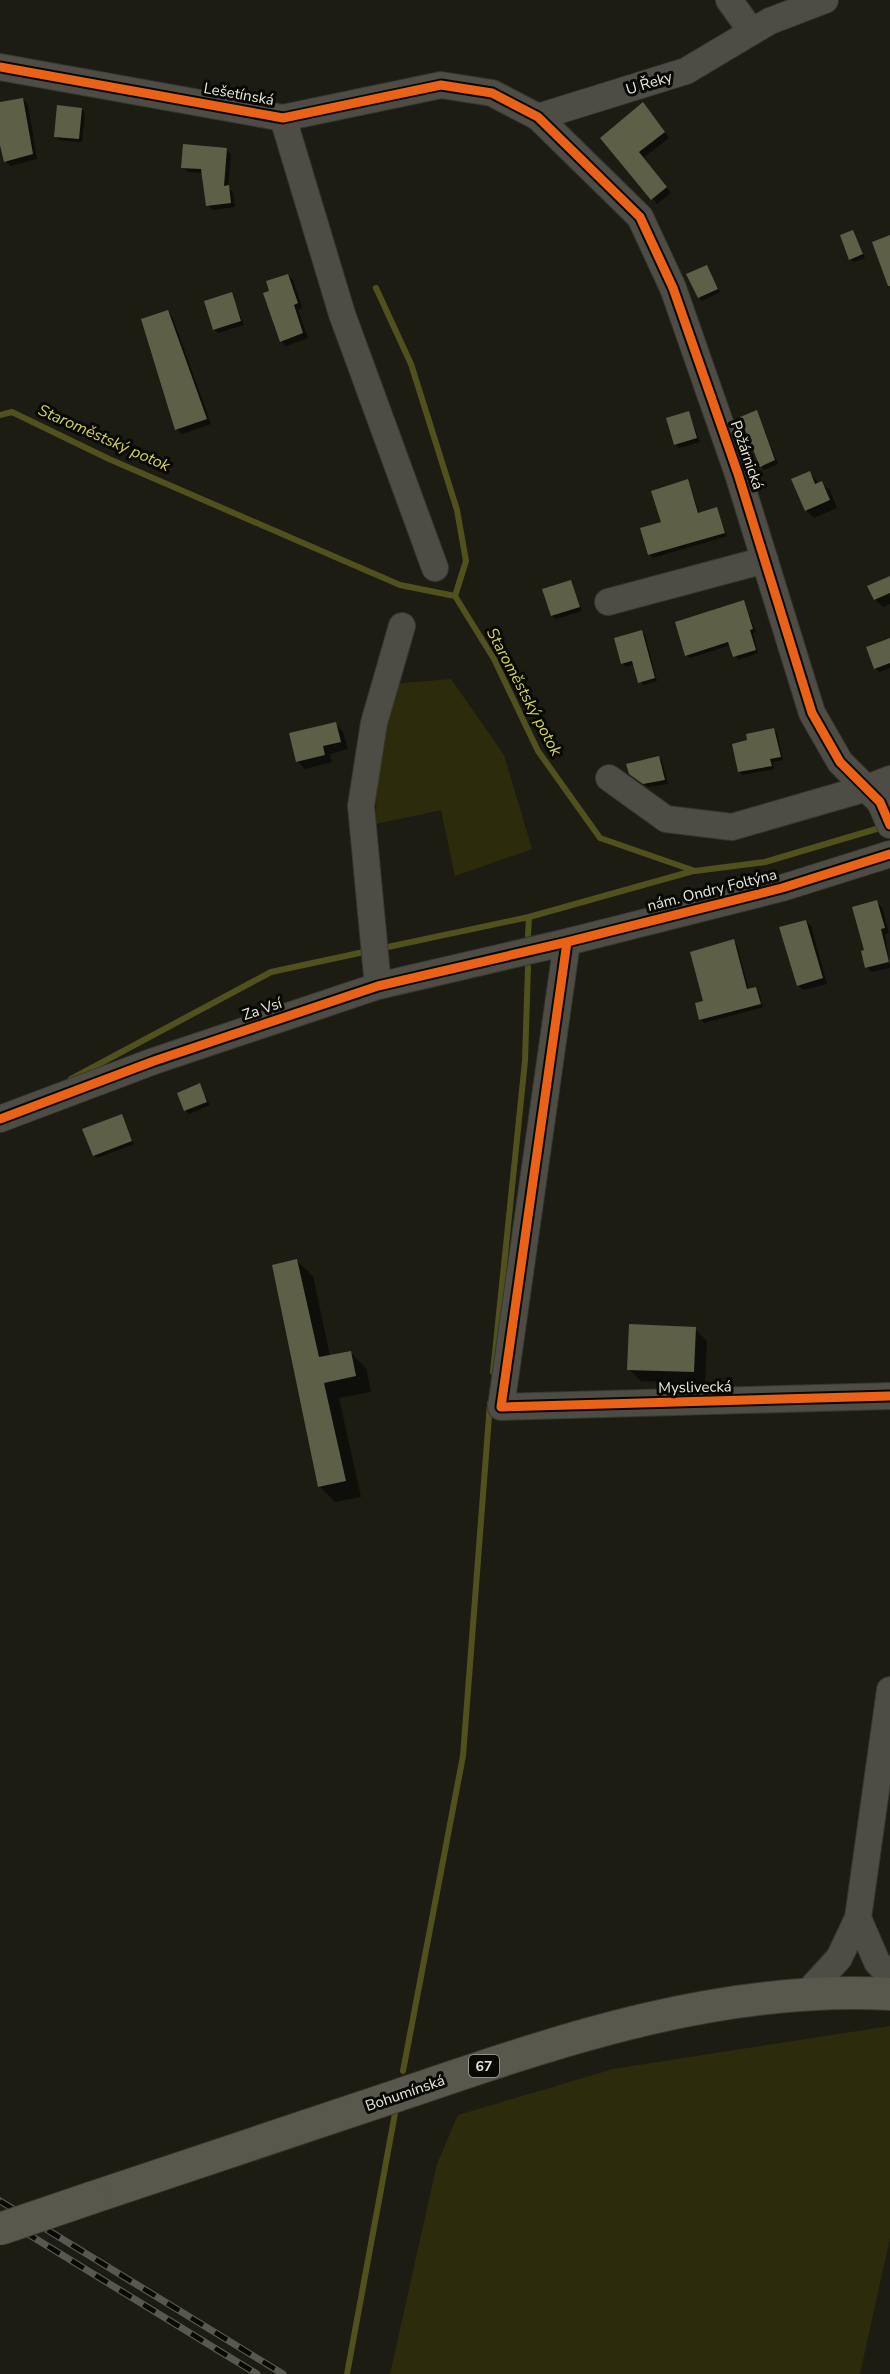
<svg xmlns="http://www.w3.org/2000/svg" width="890" height="2374" viewBox="0 0 890 2374" font-family="'Nunito Sans',sans-serif">
  <rect width="100%" height="100%" fill="#1c1c13"/>
  <!-- green -->
  <path fill="#2c2c0c" d="M451,679L504,755L532,849L455,876L441,810L376,824L377,730L392,684Z
    M890,2026V2238L860,2374H390L437,2164L458,2115L613,2069Z"/>
  <!-- shadow -->
  <path fill="#0007" d="M23,99L28,105L37,159L11,166L5,161L0,137V104Z
    M82,109L85,113L82,142L59,140L55,136Z
    M648,110L669,138L643,158L671,193L657,204L602,138Z
    M226,149L231,154L228,187L233,192L235,207L213,210L208,206L203,173L188,172L183,167Z
    M853,231L865,258L854,262L850,259Z
    M707,266L720,292L702,301L699,297Z
    M288,275L293,280L302,308L298,310L308,338L286,346L281,341L270,292Z
    M231,294L244,325L218,333L214,329Z
    M167,311L172,316L211,424L182,434L177,429Z
    M757,412L778,464L764,470L761,466Z
    M689,413L700,442L679,448L675,444Z
    M810,473L819,484L822,483L830,491L837,508L814,518L806,510Z
    M688,481L700,514L717,509L727,536L653,558L650,554L663,523Z
    M890,577V604L883,607L875,599Z
    M571,582L582,611L556,619L552,616Z
    M744,602L756,632L753,633L758,653L738,660L731,645L690,658L686,655Z
    M641,632L645,635L657,681L643,685L635,664L626,667L622,663Z
    M890,640V668L879,672L875,668Z
    M336,724L343,732L348,749L330,754L332,762L305,769L297,761Z
    M774,730L777,733L783,760L773,762L774,769L743,775L739,772L749,741Z
    M659,758L662,761L668,784L648,787L634,777Z
    M877,902L882,907L889,933L885,934L890,968L872,972L867,967L866,952Z
    M805,921L811,926L827,984L803,990L798,985Z
    M733,941L737,945L749,990L756,988L759,992L763,1007L704,1023L701,1019L705,1002Z
    M200,1085L210,1105L189,1114L185,1110Z
    M121,1116L134,1144L97,1158L94,1155Z
    M297,1261L313,1276L330,1356L350,1352L366,1368L371,1392L339,1398L361,1497L335,1502L319,1486Z
    M695,1329L707,1341L705,1384L641,1381L629,1369Z"/>
  <g fill="none" stroke-linecap="round" stroke-linejoin="round">
    <!-- stream -->
    <path stroke="#51511f" stroke-width="6" d="M376,288L411,364L457,510L466,561L455,596
      M0,415L12,412L109,459L400,585L455,596L494,659L538,751L600,838L695,871L765,862L883,827
      M528,935L529,917L693,871
      M383,948L529,917
      M71,1079L271,972L364,952
      M493,1372L525,1061L528,967
      M403,2071L463,1756L490,1403
      M347,2374L396,2108"/>
  </g>
  <!-- building -->
  <path fill="#5e5f47" d="M23,98L33,154L4,162L0,145V102Z
    M643,102L665,132L639,152L667,187L651,200L600,138Z
    M57,105L82,108L79,139L54,137Z
    M183,144L227,148L224,186L229,185L231,203L206,206L201,169L181,168Z
    M853,230L863,254L849,260L840,235Z
    M890,235V286H888L872,242Z
    M707,265L718,289L698,298L686,274Z
    M288,274L298,303L294,305L303,333L280,342L263,293L269,291L266,281Z
    M232,292L241,321L213,330L204,301Z
    M168,310L207,419L175,430L141,319Z
    M757,410L775,460L760,467L740,417Z
    M689,411L697,438L674,445L666,418Z
    M810,471L815,484L822,481L830,500L805,511L791,479Z
    M688,479L698,513L717,507L725,533L648,555L640,528L661,522L651,491Z
    M890,576V593L874,600L867,586Z
    M571,580L580,607L551,616L542,589Z
    M744,600L753,629L750,630L756,650L733,657L728,642L685,656L675,622Z
    M642,630L655,678L638,683L632,661L621,664L614,638Z
    M890,638V663L874,669L866,647Z
    M336,722L341,742L323,746L325,755L296,762L289,733Z
    M774,728L781,757L770,759L772,766L738,772L732,744L747,740L746,734Z
    M659,756L665,780L643,784L629,774L626,764Z
    M877,900L885,928L881,929L889,962L865,968L861,951L864,950L852,907Z
    M806,920L823,978L797,986L779,927Z
    M734,939L747,989L756,987L761,1004L699,1020L695,1003L703,1001L690,952Z
    M200,1083L207,1102L184,1111L177,1093Z
    M122,1114L132,1141L93,1156L82,1129Z
    M297,1259L319,1357L351,1351L356,1376L324,1383L346,1481L318,1487L272,1265Z
    M629,1324L696,1327L694,1372L627,1370Z"/>
  <g fill="none" stroke-linecap="round" stroke-linejoin="round">
    <defs>
      <path id="minor" d="M729,0L752,32
        M0,67L283,118L441,85L492,93L538,117L640,217L673,288L738,474L812,713L840,762L880,802L890,825
        M538,117L686,71L770,21L825,0
        M283,118L342,314L435,568
        M608,602L765,560
        M609,778L666,819L732,827L867,788L890,779
        M567,942L501,1407L890,1396
        M378,986L361,806L374,723L402,626
        M0,1119L154,1061L378,986L567,942L782,888L890,854
        M890,1690L858,1918L877,1962L890,1976
        M807,1993L839,1958L858,1918"/>
      <path id="major" d="M91,2198C192,2164 294,2130 396,2096C557,2041 718,1985 890,1994"/>
    </defs>
    <!-- minor casing -->
    <use href="#minor" stroke="#373730" stroke-width="28"/>
    <!-- major casing -->
    <use href="#major" stroke="#373730" stroke-width="34"/>
    <!-- minor -->
    <use href="#minor" stroke="#4d4d46" stroke-width="26"/>
    <!-- major -->
    <use href="#major" stroke="#58584d" stroke-width="32"/>
    <defs>
      <path id="rail" d="M0,2201L283,2374
        M0,2217L257,2374"/>
    </defs>
    <!-- rail casing -->
    <use href="#rail" stroke="#57584f" stroke-width="7"/>
    <!-- rail -->
    <use href="#rail" stroke="#090904" stroke-width="4.5" stroke-dasharray="14" stroke-linecap="butt"/>
    <defs>
      <path id="major-bridge" d="M0,2229L91,2198"/>
    </defs>
    <!-- major-bridge casing -->
    <use href="#major-bridge" stroke="#373730" stroke-width="34" stroke-linecap="butt"/>
    <!-- major-bridge -->
    <use href="#major-bridge" stroke="#58584d" stroke-width="32"/>
    <defs>
      <path id="cycleway" d="M0,67L283,118L441,85L492,93L538,117L640,217L673,288L738,474L812,713L840,762L880,802L890,825
        M567,942L501,1407L890,1396
        M0,1119L154,1061L378,986L567,942L782,888L890,854"/>
    </defs>
    <!-- cycleway casing -->
    <use href="#cycleway" stroke="#090904" stroke-width="13"/>
    <!-- cycleway -->
    <use href="#cycleway" stroke="#ea6118" stroke-width="9"/>
  </g>
  <g text-anchor="middle" dominant-baseline="central" stroke-width="6" stroke-linejoin="round" paint-order="stroke">
    <!-- shield labels -->
    <rect fill="#090904" stroke="#a5a59c" stroke-width="1.5" x="469" y="2055" width="30" height="22" rx="4.5"/>
    <g font-size="14" font-weight="bold" fill="#e8e8dd">
      <text x="484" y="2066">67</text>
    </g>
    <!-- street labels -->
    <g font-size="15" fill="#e8e8dd" stroke="#090904">
      <text transform="translate(649 83) rotate(-17)">U Řeky</text>
      <text transform="translate(239 94) rotate(10)">Lešetínská</text>
      <text transform="translate(747 455) rotate(71)">Požárnická</text>
      <text transform="translate(712 890) rotate(-14)">nám. Ondry Foltýna</text>
      <text transform="translate(262 1009) rotate(-19)">Za Vsí</text>
      <text transform="translate(695 1387) rotate(-1)">Myslivecká</text>
      <text transform="translate(405 2093) rotate(-19)">Bohumínská</text>
    </g>
    <!-- water labels -->
    <g font-size="16" font-style="italic" fill="#d6d64f" stroke="#090904">
      <text transform="translate(104 438) rotate(24)">Staroměstský potok</text>
      <text transform="translate(524 692) rotate(62)">Staroměstský potok</text>
    </g>
  </g>
</svg>
